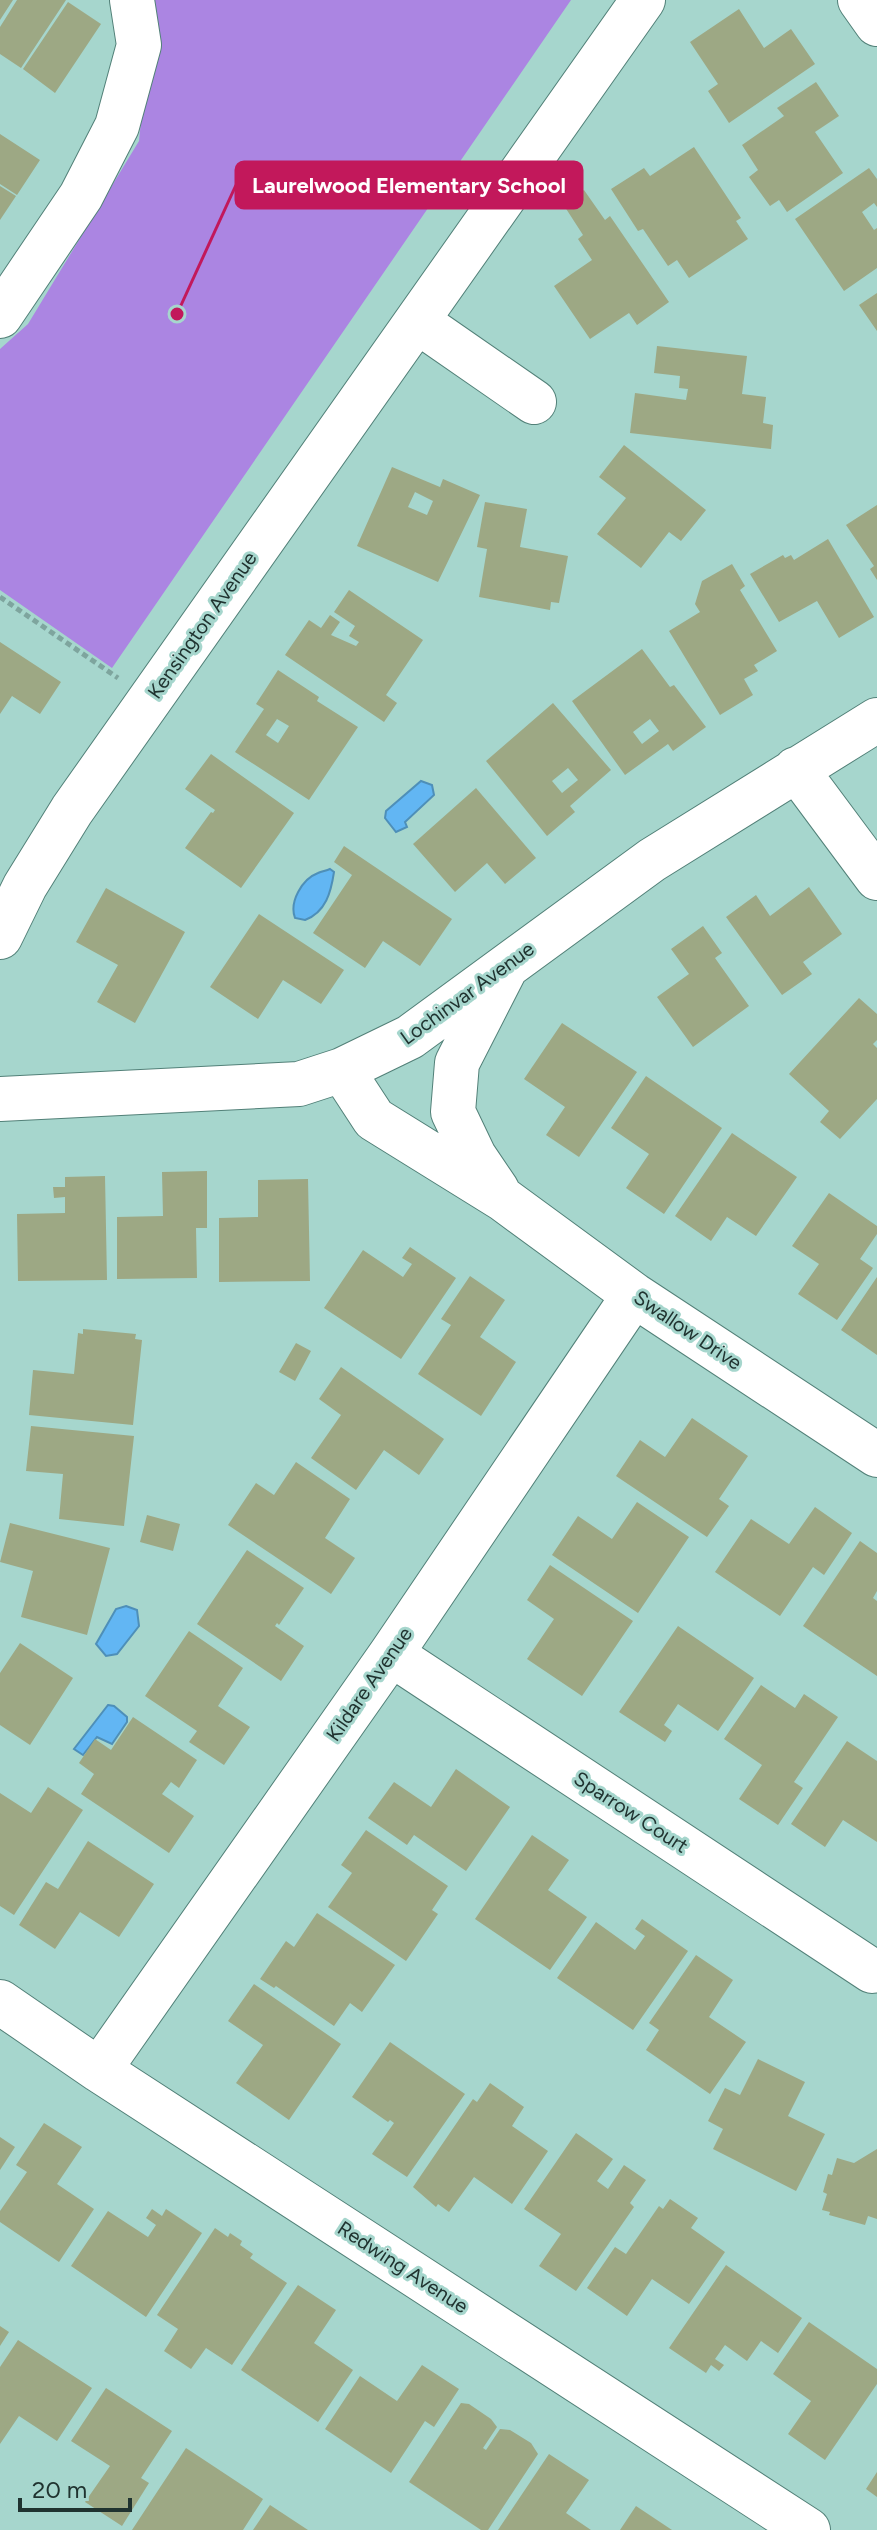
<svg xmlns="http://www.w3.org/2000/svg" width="877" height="2530" viewBox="0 0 877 2530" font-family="Figtree,sans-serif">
  <rect width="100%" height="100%" fill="#a6d6cd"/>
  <!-- green -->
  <path fill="#ab85e2" d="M131,0H571L112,668L0,590V349L28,324L139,141L149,41Z"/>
  <!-- water -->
  <path fill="#62b6f3" stroke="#4e8fb8" stroke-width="2" d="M421,781L432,785L434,795L405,822L407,827L396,832L385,818L386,811Z
    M330,869L334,872C331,892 326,912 305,920L295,918C289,902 302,879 318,873C322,871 326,871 330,869Z
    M126,1606L137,1610L139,1626L117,1654L106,1656L96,1644L116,1609Z
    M108,1705L114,1706L127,1717V1722L112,1744L97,1737L83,1755L74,1749Z"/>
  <!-- building -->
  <path fill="#9da884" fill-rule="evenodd" d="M0,0H13L0,20Z
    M17,0H66L21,68L0,54V27Z
    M68,2L101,24L55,93L23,69Z
    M739,9L764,48L791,29L815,64L729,123L708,91L718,84L690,42Z
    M816,82L839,116L815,132L843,173L787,212L779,200L770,206L749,177L758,170L742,145L784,116L777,108Z
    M0,134L40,160L17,195L0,184Z
    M694,147L741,218L736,221L748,239L689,278L677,260L668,266L643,229L638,231L611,189L644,168L650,176Z
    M869,168L877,179V207L874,203L862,212L874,230L877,228V268L844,291L795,219Z
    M0,186L16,196L0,220Z
    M584,190L605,220L610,216L669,302L637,325L629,313L590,339L554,286L592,260L578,239L583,235L563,204Z
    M877,293V331L859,305Z
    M657,346L747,356L742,394L766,397L763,423L773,425L771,449L630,433L635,393L686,400L688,389L679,388L680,376L654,373Z
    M624,445L706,510L681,541L669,532L641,568L597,534L626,498L599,477Z
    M392,467L440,487L443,479L480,495L438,582L357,546ZM415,492L433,501L427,515L408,507Z
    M485,502L527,509L520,547L568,556L559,603L551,602L550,610L479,597L487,549L477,547Z
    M877,505V580L870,569L874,566L846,525Z
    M828,539L874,617L839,638L817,601L779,622L750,574L783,555L785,558L791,555L794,560Z
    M732,564L745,586L740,590L777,651L754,665L758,671L744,679L753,695L720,715L669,631L700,612L695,604L702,581Z
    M349,590L423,640L386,695L397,703L384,722L285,655L309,620L321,628L330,615L340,622L331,635L356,646L359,642L349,636L355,626L334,612Z
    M0,642L61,682L40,714L12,696L0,714Z
    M642,649L670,687L674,685L706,727L673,751L668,744L625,775L572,701ZM650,719L659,731L642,744L633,732Z
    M278,670L319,697L317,701L358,727L309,800L235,752L264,709L256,704ZM277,719L289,726L278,743L266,735Z
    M553,703L611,770L570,806L575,812L547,836L486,761ZM568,768L578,780L562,793L552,781Z
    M211,754L294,813L241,888L185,848L211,812L213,813L215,810L185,789Z
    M476,788L536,858L505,884L487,863L455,892L413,844Z
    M344,846L452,919L420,966L383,941L365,968L313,933L352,875L334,862Z
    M809,887L842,934L803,962L812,974L782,995L726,917L756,895L770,916Z
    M106,888L185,932L135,1023L97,1002L118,965L76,942Z
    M259,914L344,970L321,1004L283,980L258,1019L210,987Z
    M703,926L722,953L715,958L749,1006L693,1047L657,997L689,974L671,949Z
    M859,998L877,1014V1040L873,1044L877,1048V1099L840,1139L820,1122L829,1111L789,1074Z
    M562,1023L637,1072L579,1157L546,1135L565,1107L524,1079Z
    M646,1076L722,1128L664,1214L626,1188L649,1154L611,1128Z
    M732,1133L797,1177L756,1236L727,1217L711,1241L675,1216Z
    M207,1171V1228H196L197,1278L117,1279V1217L163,1216L162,1172Z
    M105,1176L107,1280L18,1281L17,1214L65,1213V1197L54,1198L53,1187H65V1177Z
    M308,1179L310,1281L219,1282V1218L258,1217V1180Z
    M829,1193L877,1226V1234L860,1259L873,1268L837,1320L798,1294L819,1264L792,1246Z
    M410,1247L456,1278L401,1359L324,1308L363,1250L403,1277L412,1264L402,1258Z
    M470,1276L505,1300L480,1337L516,1362L481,1416L418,1374L451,1325L441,1319Z
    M877,1277V1355L841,1330Z
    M83,1329L136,1334L135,1339L142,1340L133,1425L29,1415L33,1370L74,1374L78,1333L83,1334Z
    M296,1343L311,1351L295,1381L279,1372Z
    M341,1367L444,1439L419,1475L384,1450L356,1490L311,1458L341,1415L319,1399Z
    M692,1418L748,1456L719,1499L729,1506L707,1537L616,1476L640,1440L665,1457Z
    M31,1426L134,1436L124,1526L59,1519L63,1474L26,1471Z
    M296,1462L350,1499L325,1538L355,1558L331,1594L228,1525L256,1483L274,1495Z
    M637,1502L689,1537L638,1613L552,1555L578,1516L612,1539Z
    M815,1507L852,1533L824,1575L813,1567L780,1616L715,1572L751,1519L789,1544Z
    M147,1515L180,1524L173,1551L140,1542Z
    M10,1523L110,1548L87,1635L21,1617L33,1571L0,1562Z
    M860,1541L877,1553V1591L873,1598L877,1601V1676L803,1626Z
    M247,1550L304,1588L279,1625L277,1623L275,1626L304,1646L281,1681L197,1624Z
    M550,1565L633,1621L582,1696L527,1659L554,1619L527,1600Z
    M678,1626L754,1678L718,1731L678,1704L664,1725L672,1731L665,1742L619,1712Z
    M189,1631L243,1668L218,1706L250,1727L224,1765L189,1742L197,1731L145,1696Z
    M20,1643L73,1678L30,1745L0,1725V1673Z
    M761,1685L795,1708L804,1694L838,1717L794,1782L803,1788L778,1825L739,1799L762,1765L724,1739Z
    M133,1717L197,1760L179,1788L171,1782L162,1794L194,1816L169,1853L81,1794L94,1774L79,1763L95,1739L111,1750Z
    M847,1741L877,1761V1842L843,1820L825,1847L791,1824Z
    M456,1769L510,1807L466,1871L414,1835L407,1845L368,1818L394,1782L431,1807Z
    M48,1787L83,1810L14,1915L0,1906V1793L31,1813Z
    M366,1830L448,1886L432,1910L438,1914L406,1961L328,1907L352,1873L341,1865Z
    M532,1835L569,1860L548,1890L587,1917L550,1970L475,1919Z
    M88,1841L154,1884L119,1937L80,1912L55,1949L19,1925L46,1882L58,1889Z
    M317,1913L395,1965L362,2012L350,2003L334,2026L276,1986L274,1988L260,1979L286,1941L294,1947Z
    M642,1919L688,1951L633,2030L557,1978L596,1922L635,1950L645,1936L635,1929Z
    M696,1955L733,1980L709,2017L746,2042L710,2094L646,2050L659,2030L649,2023Z
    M254,1984L341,2044L289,2120L236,2083L263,2045L228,2021Z
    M390,2042L465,2094L407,2177L372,2154L394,2123L390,2120L388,2122L352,2097Z
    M758,2059L805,2082L788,2116L825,2134L796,2191L713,2149L723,2129L708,2121L725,2088L740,2095Z
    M490,2083L524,2107L512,2126L548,2151L512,2204L474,2177L449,2212L438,2204L436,2207L413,2187L473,2099L477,2102Z
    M44,2123L82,2147L57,2184L94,2209L59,2262L0,2222V2211L27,2172L16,2165Z
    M576,2133L613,2159L597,2181L608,2189L624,2165L646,2180L630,2203L634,2207L576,2291L539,2266L561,2234L524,2209Z
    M0,2137L15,2147L0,2170Z
    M877,2149V2219L868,2216L865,2225L829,2215L830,2212L822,2210L827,2194L823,2192L828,2174L832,2175L837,2158L854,2163Z
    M670,2199L698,2218L691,2228L725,2252L689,2304L652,2279L627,2316L587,2288L615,2247L626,2254L659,2206L663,2209Z
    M152,2209L162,2216L166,2209L202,2233L146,2317L71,2266L108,2211L148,2237L156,2225L146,2218Z
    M215,2228L228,2237L230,2233L242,2241L240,2245L253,2254L250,2258L287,2283L232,2365L206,2348L191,2369L164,2351L178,2329L157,2315Z
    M726,2265L802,2318L778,2353L761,2341L747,2361L725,2345L715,2359L724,2365L719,2371L711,2365L706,2373L669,2348Z
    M298,2285L336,2310L314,2343L353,2370L318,2422L241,2370Z
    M809,2322L877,2369V2384L825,2460L788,2434L811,2401L773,2374Z
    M0,2326L9,2332L0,2346Z
    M18,2340L92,2388L57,2441L19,2416L0,2444V2367Z
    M422,2365L459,2389L434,2427L425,2421L391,2473L325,2429L360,2376L397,2401Z
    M106,2388L172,2431L141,2478L149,2483L122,2526L85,2502L110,2466L71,2441Z
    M461,2403L469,2404L491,2419L497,2427L483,2448L486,2450L500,2429L510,2430L531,2443L538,2454L488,2530H481L409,2482Z
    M186,2448L263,2499L243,2530H132Z
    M549,2454L589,2480L566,2513L591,2530H498Z
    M877,2472V2497L866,2489Z
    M270,2505L308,2530H253Z
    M636,2506L672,2530H620Z"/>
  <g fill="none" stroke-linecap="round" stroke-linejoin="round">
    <defs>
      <path id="minor" d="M860,0L877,24
        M0,316L81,196L117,126L139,45L132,0
        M417,321L534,402
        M796,769L877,878
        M0,937L25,886L72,810L643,0
        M342,1070L374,1119L503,1199L634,1295L877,1455
        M0,1099L299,1084L342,1070L410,1037L652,860L877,720
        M497,1190L474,1156L453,1112L457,1063L504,971
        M391,1654L872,1971
        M0,2002L99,2070L808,2530
        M99,2070L391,1654L634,1295"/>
    </defs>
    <!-- minor casing -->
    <use href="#minor" stroke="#528078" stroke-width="46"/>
    <!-- path -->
    <path stroke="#7ea59e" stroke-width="5" stroke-dasharray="6 4" stroke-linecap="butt" d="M0,597L118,678"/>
    <!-- minor -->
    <use href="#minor" stroke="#fff" stroke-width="44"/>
  </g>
  <g text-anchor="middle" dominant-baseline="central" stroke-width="6" stroke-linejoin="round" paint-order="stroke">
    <!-- street labels -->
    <g font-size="20" fill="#203330" stroke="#a6d6cd">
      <text transform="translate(202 625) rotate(-55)">Kensington Avenue</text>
      <text transform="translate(467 993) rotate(-36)">Lochinvar Avenue</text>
      <text transform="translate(688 1330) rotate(34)">Swallow Drive</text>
      <text transform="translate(369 1684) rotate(-55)">Kildare Avenue</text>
      <text transform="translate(631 1812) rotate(33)">Sparrow Court</text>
      <text transform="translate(403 2267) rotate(33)">Redwing Avenue</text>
    </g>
  </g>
  <!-- callouts -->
  <path fill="none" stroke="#c2185b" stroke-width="3" d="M177 314L236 185"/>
  <circle fill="#c2185b" stroke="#a6d6cd" stroke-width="3" cx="177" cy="314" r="8"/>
  <rect fill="#c2185b" stroke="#c2185b" stroke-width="3" x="236" y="162" width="346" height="46" rx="8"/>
  <g font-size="22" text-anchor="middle" font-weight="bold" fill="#fff">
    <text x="409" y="193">Laurelwood Elementary School</text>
  </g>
  <!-- scale -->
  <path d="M20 2498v12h110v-12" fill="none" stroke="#203330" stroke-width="4"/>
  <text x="32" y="2498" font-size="24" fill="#203330" stroke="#a6d6cd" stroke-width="6" paint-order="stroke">20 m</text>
</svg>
